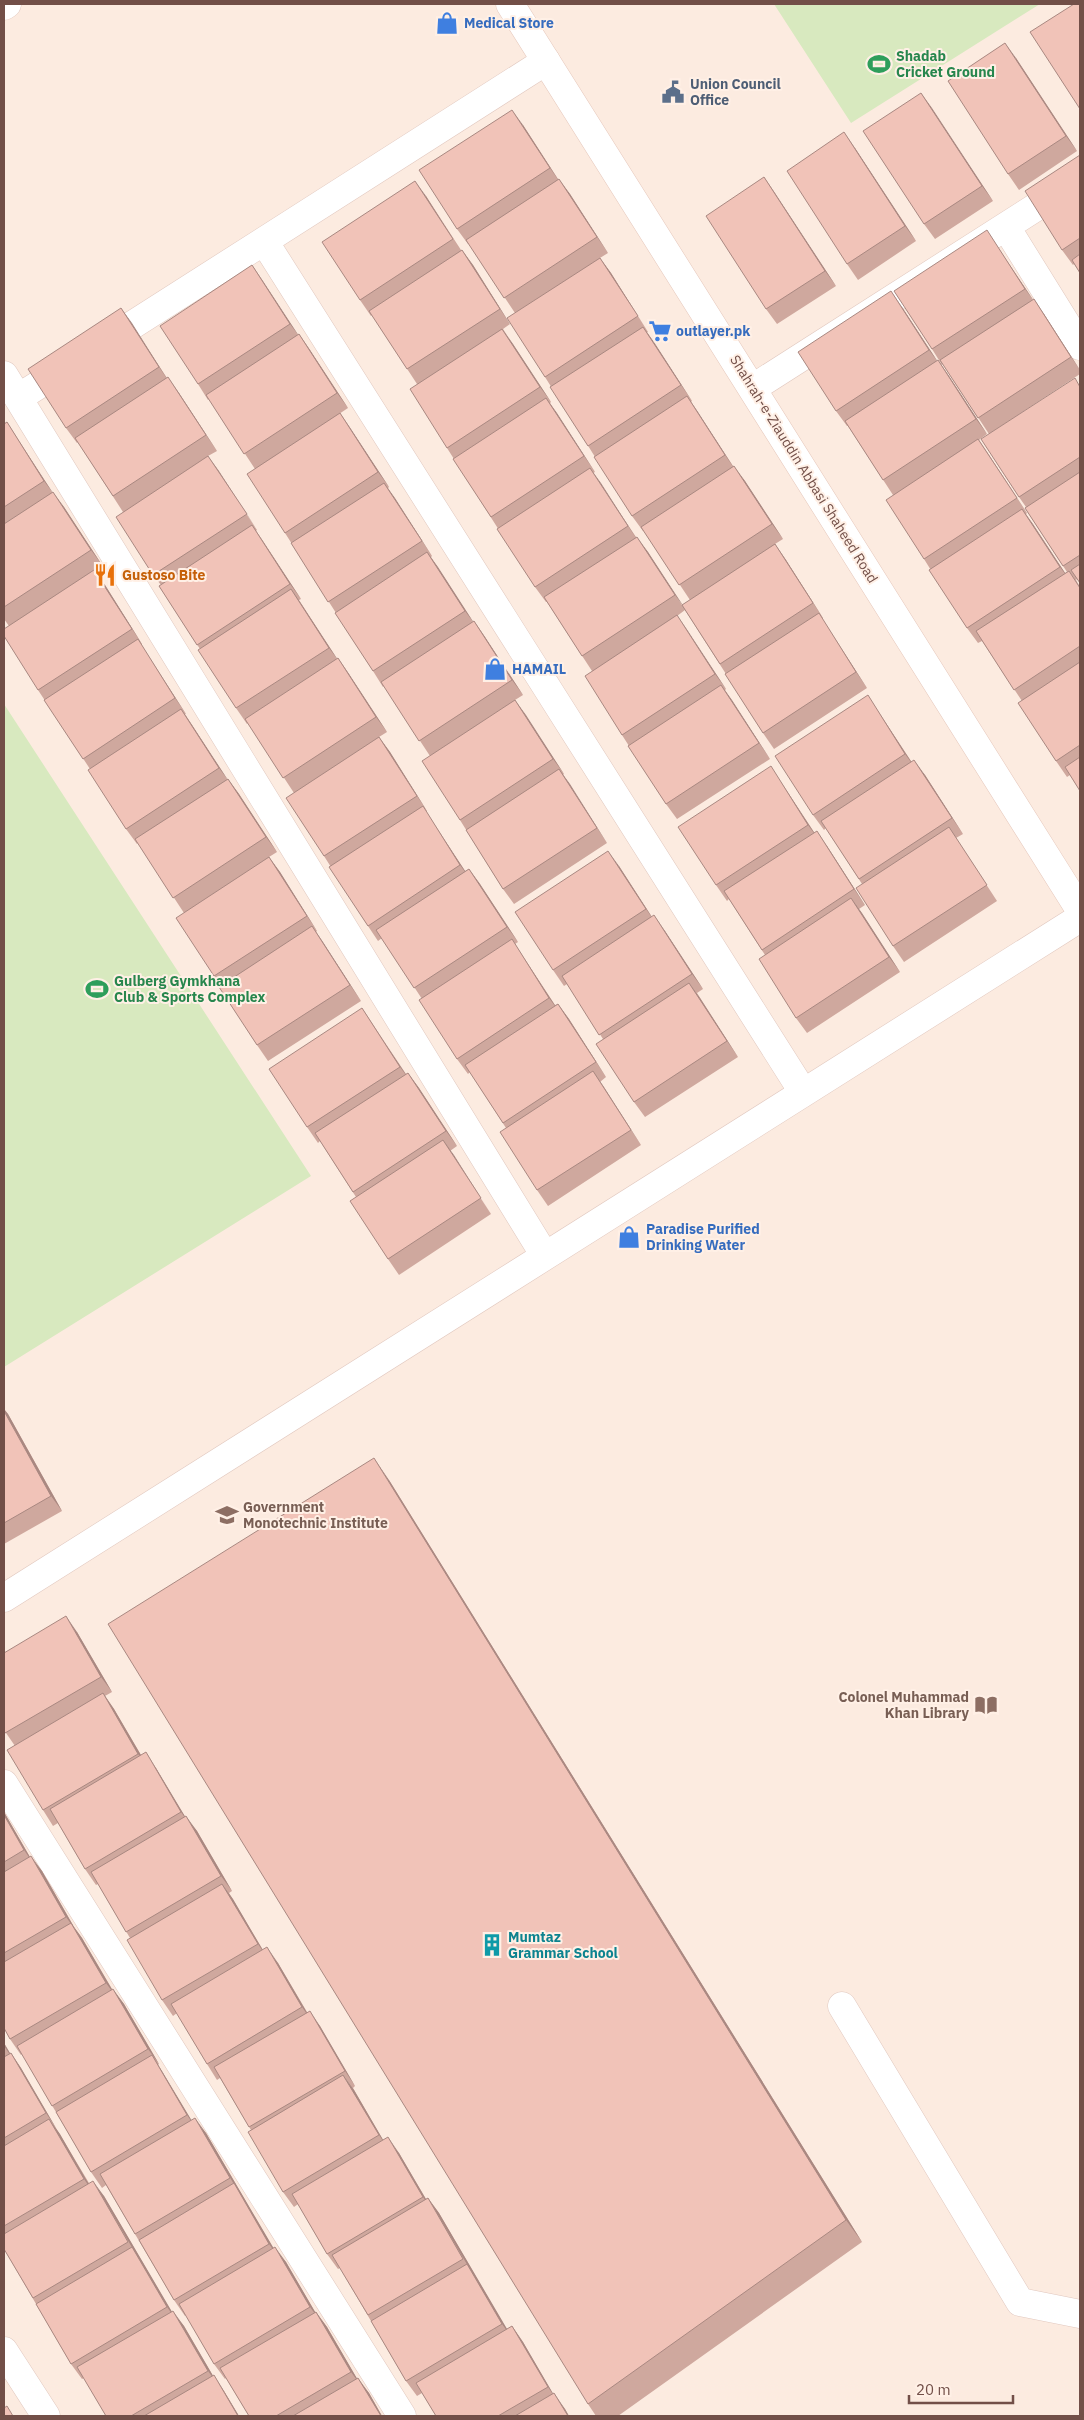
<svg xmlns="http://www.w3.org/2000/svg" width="1084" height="2420" viewBox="0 0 1084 2420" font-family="'IBM Plex Sans',sans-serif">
  <rect width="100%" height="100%" fill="#fcebe0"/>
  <!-- green -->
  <path fill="#d8e9bf" d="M774,4H1040L851,123Z
    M4,704L311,1176L4,1367Z"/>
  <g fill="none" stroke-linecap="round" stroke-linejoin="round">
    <defs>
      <path id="street" d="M4,6L7,4
        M1006,227L1080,346
        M264,241L803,1092
        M4,375L545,1256
        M753,388L1080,179
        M18,398L546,61
        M4,1598L1080,918
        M4,1784L402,2416
        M842,2006L1020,2302L1080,2314
        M4,2351L46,2416"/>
      <path id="secondary" d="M510,4L1080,910"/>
    </defs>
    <!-- street casing -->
    <use href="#street" stroke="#e1c8bf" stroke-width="29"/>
    <!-- secondary casing -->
    <use href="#secondary" stroke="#e6c8bc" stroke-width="29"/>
    <!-- street -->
    <use href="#street" stroke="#fff" stroke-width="28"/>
    <!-- secondary -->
    <use href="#secondary" stroke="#fff" stroke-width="28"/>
  </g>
  <!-- wall -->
  <path fill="#cfa89e" d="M1016,58L1077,151L1019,190L1008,174Z
    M921,93L993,201L935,239L924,224Z
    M523,125L558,179L570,194L608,253L587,266L600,258L611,273L648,332H647L692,401L691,402L733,466L745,481L783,539L775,544L786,560L823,618L822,619L867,688L774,749L763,733L726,674L685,610L677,616L726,689L725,690L770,759L677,819L666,804L622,735L592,671L547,602H546L535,587L447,448L417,384L372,315L371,316L360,300L426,196L461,250H462L473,265L510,324L503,329L551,402L550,403L595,472L593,473L636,537L648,552L682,605L690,600L644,531H643L632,516L545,377L515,313L469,244H468L457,229Z
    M855,148L916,241L858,280L847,264Z
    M1080,155V273L1074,264L1073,265L1062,250Z
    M764,177L836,286L777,324L766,309Z
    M997,246L1033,300L1044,314L1080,370V374L989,434L943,364L942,365L932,349Z
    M252,265L298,335L299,334L310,350L348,408L309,434L340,413L389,487L388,488L432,556L431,557L473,622L474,621L485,637L523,695L515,700L564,774L563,775L607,843L514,904L503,889L460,820L430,756L384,686L383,687L373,671L285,533L255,469L209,399L208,400L198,384Z
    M902,307L937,361L938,360L949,376L987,434L979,440L1027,513L1026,514L1065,573L1067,572L1025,508L1026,507L1019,497L1080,386V583L1077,579L1076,580L1080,587V791L1070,775L1067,777L1056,761L1022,701L982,641L978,643L967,628L924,559L893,495L848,426H847L836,411Z
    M121,308L167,378L179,393L217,451L208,456L257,530L256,531L301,599L299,600L337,659L338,658L349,674L387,732L379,737L390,752L427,811L426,812L465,871L469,869L480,884L518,942L515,944L555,1005L558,1004L569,1019L606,1077L600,1082L641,1145L548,1206L537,1190L506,1128L470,1072L468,1074L457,1059L422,999L382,938L378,941L368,926L324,856L294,793L248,723L247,724L236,708L200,649L159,586L161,585L153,575L123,512L78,442L77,443L66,428Z
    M7,422L52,492L64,507L102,565L94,570L105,585L142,644L141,645L186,714H185L227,779H228L239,794L277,852L269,857L280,872L317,931L316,932L361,1001L268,1061L257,1045L214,976L184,913L138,843L137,844L126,829L90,769L38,690L9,626L4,619V424Z
    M878,711L911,761L925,775L963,834L956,838L997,901L904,962L893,946L862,884L826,828L824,830L813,815Z
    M781,782L814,832L827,846L865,905L859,909L900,972L807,1033L796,1018L765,955L729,899L727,901L716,885Z
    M619,866L652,917L665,931L703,989L697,993L738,1057L645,1117L634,1102L603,1039L567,984L564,986L553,970Z
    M362,1008L406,1074L408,1073L419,1088L457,1146L450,1151L491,1214L399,1275L388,1259L356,1197L320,1141L318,1143L307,1127Z
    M4,1409L8,1414L62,1511L4,1544Z
    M389,1480L862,2242L618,2416H596L588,2404Z
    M77,1632L112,1692L105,1696L114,1709L141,1755L156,1768L185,1817L197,1831L232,1891L229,1893L263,1950L278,1963L307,2012L320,2026L355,2086L353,2088L383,2140L399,2153L426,2199L428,2198L439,2213L507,2330L512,2326L523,2342L553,2394L565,2409L569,2416H436L422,2393L417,2396L406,2381L340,2268L338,2269L327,2254L298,2204L294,2207L283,2192L251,2130L220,2078L217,2080L207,2064L177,2013L173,2016L162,2000L130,1938L98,1884L96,1885L85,1869L58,1823L53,1826L43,1810L15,1746L4,1730Z
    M4,1812L30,1857L42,1871L74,1927L82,1938L112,1989L124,2004L159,2064L158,2065L191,2120L206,2133L273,2248L286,2262L315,2312H316L327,2327L357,2379L369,2393L382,2416H249L226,2378L225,2379L214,2364L186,2315L185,2316L174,2300L106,2185L102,2188L91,2172L22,2054L21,2055L10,2039L4,2028Z
    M4,2043L10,2053H11L21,2068L56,2128L89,2183L104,2196L171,2311L184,2326L213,2376L224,2391L239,2416H106L84,2378L82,2379L71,2364L4,2249Z"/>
  <!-- shaded-wall -->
  <path fill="#a98881" d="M1005,43L1016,58L1077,151L1066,136Z
    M921,93L932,108L993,201L982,186Z
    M512,110L523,125L561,184L550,168Z
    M844,132L855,148L916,241L905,226Z
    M764,177L775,193L836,286L825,271Z
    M559,179L570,194L608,253L597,237Z
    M415,181L426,196L463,255L453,239Z
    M987,230L997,246L1036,304L1025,289Z
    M462,250L473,265L510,324L500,309Z
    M600,258L611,273L648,332L638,316Z
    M252,265L263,281L301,339L290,324Z
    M891,291L902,307L940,365L929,350Z
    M1034,299L1044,314L1080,370L1071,357Z
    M121,308L132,323L169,382L159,367Z
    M643,327L654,342L692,401L681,385Z
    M502,329L513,344L551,402L540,387Z
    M299,334L310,350L348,408L337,393Z
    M938,360L949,376L987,434L976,419Z
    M168,377L179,393L217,451L206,435Z
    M687,396L698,412L736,471L725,455Z
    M546,398L557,413L595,472L584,456Z
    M340,413L351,429L389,487L378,472Z
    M7,422L17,438L55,496L44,481Z
    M978,439L989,455L1027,513L1017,498Z
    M208,456L219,471L257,530L247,514Z
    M734,466L745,481L783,539L772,524Z
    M590,468L601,483L638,541L628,526Z
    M384,483L395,498L432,556L422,541Z
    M53,492L64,507L102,565L91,550Z
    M1022,509L1033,524L1071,582L1060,567Z
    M252,525L263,541L301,599L290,584Z
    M637,537L648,552L686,610L675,595Z
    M775,544L786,560L823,618L813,603Z
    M427,552L438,567L476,626L465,611Z
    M94,570L105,585L142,644L132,629Z
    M291,589L302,605L340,663L329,648Z
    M819,613L829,629L867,688L856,672Z
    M677,615L688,631L726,689L715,674Z
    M474,621L485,637L523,695L512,680Z
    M138,639L148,655L186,714L175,698Z
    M338,658L349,674L387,732L376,717Z
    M721,685L732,700L770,759L759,743Z
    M868,695L878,711L916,769L905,754Z
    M515,700L526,715L564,774L553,759Z
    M181,709L192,725L230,783L219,768Z
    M379,737L390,752L427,811L417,796Z
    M914,760L925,775L963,834L952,818Z
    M771,766L781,782L819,840L808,825Z
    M559,769L570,784L607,843L597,828Z
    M228,779L239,794L277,852L266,837Z
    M423,806L433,822L471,880L460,865Z
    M817,831L827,846L865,905L854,889Z
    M608,851L619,866L657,925L646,909Z
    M269,857L280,872L317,931L307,916Z
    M469,869L480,884L518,942L507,927Z
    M851,898L862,913L900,972L889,957Z
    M654,915L665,931L703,989L692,974Z
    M312,926L323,942L361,1001L350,985Z
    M512,939L522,955L560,1013L549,998Z
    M689,983L700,998L738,1057L727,1041Z
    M558,1004L569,1019L606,1077L596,1062Z
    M362,1008L372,1024L411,1082L400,1067Z
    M593,1071L604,1087L641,1145L631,1130Z
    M408,1073L419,1088L457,1146L446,1131Z
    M443,1140L454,1155L491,1214L481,1198Z
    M4,1409L8,1414L62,1511L51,1496L4,1411Z
    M374,1458L389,1480L862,2242L846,2220Z
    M66,1616L77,1632L112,1692L101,1677Z
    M103,1693L114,1709L149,1769L138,1754Z
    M146,1752L156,1768L192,1828L181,1812Z
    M4,1812L35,1866L24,1850L4,1815Z
    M186,1816L197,1831L232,1891L221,1876Z
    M31,1856L42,1871L74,1927L82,1938L117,1998L106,1983L74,1928L66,1917Z
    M222,1884L233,1899L268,1959L258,1944Z
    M267,1947L278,1963L313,2023L302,2007Z
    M113,1989L124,2004L159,2064L148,2049Z
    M310,2011L320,2026L355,2086L345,2071Z
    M4,2043L15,2062L4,2046Z
    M11,2053L21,2068L56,2128L46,2113Z
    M152,2055L162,2071L198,2131L187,2115Z
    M343,2075L354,2090L389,2150L379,2135Z
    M195,2118L206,2133L280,2259L269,2244Z
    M49,2119L60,2134L95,2195L84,2179Z
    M388,2137L399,2153L434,2213L423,2197Z
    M93,2181L104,2196L178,2322L167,2307Z
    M428,2198L439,2213L513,2339L502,2324Z
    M275,2247L286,2262L321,2322L310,2307Z
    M173,2311L184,2326L219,2386L208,2371Z
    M316,2312L327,2327L362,2387L351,2372Z
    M512,2326L523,2342L558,2402L548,2387Z
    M214,2375L224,2391L239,2416H238Z
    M358,2378L369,2393L382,2416H381Z
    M554,2393L565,2409L569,2416H568Z"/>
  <!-- building -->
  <path fill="#f1c3b8" stroke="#a98881" d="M1074,4H1080V109L1030,32Z
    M1005,43L1066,136L1008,174L948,81Z
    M921,93L982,186L924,224L863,131Z
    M512,110L550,168L457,229L419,170Z
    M844,132L905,226L847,264L787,171Z
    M1080,155V238L1062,250L1025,191Z
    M764,177L825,271L766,309L706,216Z
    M559,179L597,237L504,298L466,240Z
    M415,181L453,239L360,300L322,242Z
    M987,230L1025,289L932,349L894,291Z
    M462,250L500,309L407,369L369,311Z
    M1080,254V273L1072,260Z
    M600,258L638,316L545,377L507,318Z
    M252,265L290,324L198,384L160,326Z
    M891,291L929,350L836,411L798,352Z
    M1034,299L1071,357L978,418L940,360Z
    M121,308L159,367L66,428L28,369Z
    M643,327L681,385L588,446L550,387Z
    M502,329L540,387L447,448L410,389Z
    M299,334L337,393L244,454L206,395Z
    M938,360L976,419L883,480L845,421Z
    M168,377L206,435L113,496L75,438Z
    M1075,378L1080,387V457L1019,497L981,439Z
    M687,396L725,455L632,516L594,457Z
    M546,398L584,456L491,517L453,459Z
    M340,413L378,472L285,533L247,474Z
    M7,422L44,481L4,507V424Z
    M978,439L1017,498L924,559L886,500Z
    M208,456L247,514L153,575L116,517Z
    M734,466L772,524L679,585L641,527Z
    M590,468L628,526L535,587L497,529Z
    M1080,472V555L1063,566L1025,508Z
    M384,483L422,541L328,602L291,543Z
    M53,492L91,550L4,607V524Z
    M1022,509L1060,567L967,628L929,570Z
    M252,525L290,584L197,645L159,586Z
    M637,537L675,595L582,656L544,597Z
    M775,544L813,603L720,664L682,605Z
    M427,552L465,611L373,671L335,613Z
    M1080,564V583L1071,570Z
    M94,570L132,629L38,690L4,636V629Z
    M1069,571L1080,588V646L1014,690L976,631Z
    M291,589L329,648L236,708L198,650Z
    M819,613L856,672L763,733L725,674Z
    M677,615L715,674L622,735L585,676Z
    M474,621L512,680L419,741L381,682Z
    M138,639L175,698L83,759L44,700Z
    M338,658L376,717L283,778L245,719Z
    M1080,662V745L1056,761L1018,703Z
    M721,685L759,743L666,804L628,746Z
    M868,695L905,754L813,815L775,756Z
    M515,700L553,759L460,820L422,761Z
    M181,709L219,768L126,829L88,770Z
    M379,737L417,796L324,856L286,798Z
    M1080,757V791L1065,767Z
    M914,760L952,818L859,879L821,821Z
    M771,766L808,825L716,885L678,827Z
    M559,769L597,828L503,889L466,830Z
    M228,779L266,837L173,898L135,839Z
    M423,806L460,865L368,926L329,867Z
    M949,827L987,885L893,946L856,888Z
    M817,831L854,889L762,950L724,891Z
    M608,851L646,909L553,970L515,912Z
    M269,857L307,916L214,976L176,918Z
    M469,869L507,927L414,988L376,930Z
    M851,898L889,957L796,1018L759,959Z
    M654,915L692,974L599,1035L562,976Z
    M312,926L350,985L257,1045L219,987Z
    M512,939L549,998L457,1059L419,1000Z
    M689,983L727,1041L634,1102L596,1044Z
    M558,1004L596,1062L503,1123L465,1065Z
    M362,1008L400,1067L307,1127L269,1069Z
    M593,1071L631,1130L537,1190L500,1132Z
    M408,1073L446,1131L353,1192L315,1133Z
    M443,1140L481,1198L388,1259L350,1201Z
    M4,1411L51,1496L4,1523Z
    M374,1458L846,2220L588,2404L108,1624Z
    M66,1616L101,1677L5,1733L4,1730V1653Z
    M103,1693L138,1754L43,1810L7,1750Z
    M146,1752L181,1812L85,1869L50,1809Z
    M4,1815L24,1850L4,1862Z
    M186,1816L221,1876L126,1932L91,1872Z
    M31,1856L66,1917L4,1953V1872Z
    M222,1884L258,1944L162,2000L127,1940Z
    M71,1923L106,1983L10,2039L4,2028V1962Z
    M267,1947L302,2007L207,2064L171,2004Z
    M113,1989L148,2049L52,2106L17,2046Z
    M310,2011L345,2071L249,2127L214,2067Z
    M11,2053L46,2113L4,2138V2057Z
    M152,2055L187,2115L91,2172L56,2112Z
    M343,2075L379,2135L283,2192L248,2132Z
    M195,2118L230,2178L135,2234L100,2174Z
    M49,2119L84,2179L4,2226V2146Z
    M388,2137L423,2197L327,2254L292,2194Z
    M93,2181L128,2242L33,2298L4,2249V2234Z
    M234,2183L269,2244L174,2300L139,2240Z
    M428,2198L463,2259L368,2315L332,2255Z
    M132,2247L167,2307L71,2364L36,2304Z
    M275,2247L310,2307L214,2364L179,2304Z
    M467,2264L502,2324L406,2381L371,2321Z
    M173,2311L208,2371L131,2416H106L77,2367Z
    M316,2312L351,2372L276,2416H249L220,2368Z
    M512,2326L548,2387L498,2416H436L416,2383Z
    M214,2375L238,2416H144Z
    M358,2378L381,2416H293Z
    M554,2393L568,2416H515Z
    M7,2406L13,2416H4V2408Z"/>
  <!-- icons -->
  <defs>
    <symbol id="shop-bare" viewBox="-9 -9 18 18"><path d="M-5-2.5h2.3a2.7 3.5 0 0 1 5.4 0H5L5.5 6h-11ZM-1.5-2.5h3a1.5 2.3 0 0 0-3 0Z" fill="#3f7fe0" stroke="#fff0e6" stroke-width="2.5" paint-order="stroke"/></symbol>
    <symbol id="stadium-bare" viewBox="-9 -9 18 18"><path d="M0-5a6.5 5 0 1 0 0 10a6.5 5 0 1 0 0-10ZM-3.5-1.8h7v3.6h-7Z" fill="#2e9e5b" stroke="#fff0e6" stroke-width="2.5" paint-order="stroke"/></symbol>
    <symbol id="civic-bare" viewBox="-9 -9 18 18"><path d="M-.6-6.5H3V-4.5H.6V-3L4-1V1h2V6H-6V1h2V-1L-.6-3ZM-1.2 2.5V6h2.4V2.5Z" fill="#5c6f8a" stroke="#fff0e6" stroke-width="2.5" paint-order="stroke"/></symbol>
    <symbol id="supermarket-bare" viewBox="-9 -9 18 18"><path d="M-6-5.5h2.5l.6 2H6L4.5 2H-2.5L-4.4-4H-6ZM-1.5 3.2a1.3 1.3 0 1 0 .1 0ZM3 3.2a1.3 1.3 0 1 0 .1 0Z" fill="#3f7fe0" stroke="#fff0e6" stroke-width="2.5" paint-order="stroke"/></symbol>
    <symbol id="restaurant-bare" viewBox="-9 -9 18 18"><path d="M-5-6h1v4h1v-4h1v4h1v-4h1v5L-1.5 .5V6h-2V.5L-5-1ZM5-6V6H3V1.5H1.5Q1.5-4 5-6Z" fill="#e8710a" stroke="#fff0e6" stroke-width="2.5" paint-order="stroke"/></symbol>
    <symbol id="school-bare" viewBox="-9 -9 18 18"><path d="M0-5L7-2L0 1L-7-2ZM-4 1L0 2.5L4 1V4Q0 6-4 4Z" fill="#8d6e63" stroke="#fff0e6" stroke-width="2.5" paint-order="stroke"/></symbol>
    <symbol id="library-bare" viewBox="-9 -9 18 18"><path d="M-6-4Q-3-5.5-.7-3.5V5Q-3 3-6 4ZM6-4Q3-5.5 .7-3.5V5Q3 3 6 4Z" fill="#8d6e63" stroke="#fff0e6" stroke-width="2.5" paint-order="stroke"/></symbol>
    <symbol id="building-bare" viewBox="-9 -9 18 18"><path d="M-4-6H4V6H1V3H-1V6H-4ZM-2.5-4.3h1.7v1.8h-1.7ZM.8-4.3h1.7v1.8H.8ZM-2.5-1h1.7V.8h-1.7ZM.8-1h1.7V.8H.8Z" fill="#0f9aa8" stroke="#fff0e6" stroke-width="2.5" paint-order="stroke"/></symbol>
  </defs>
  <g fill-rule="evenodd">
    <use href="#shop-bare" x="431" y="7" width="32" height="32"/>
    <use href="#stadium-bare" x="863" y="48" width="32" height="32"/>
    <use href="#civic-bare" x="657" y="76" width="32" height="32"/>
    <use href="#supermarket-bare" x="644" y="315" width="32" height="32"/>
    <use href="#restaurant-bare" x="89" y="559" width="32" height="32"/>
    <use href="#shop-bare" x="479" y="653" width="32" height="32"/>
    <use href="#stadium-bare" x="81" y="973" width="32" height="32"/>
    <use href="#shop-bare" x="613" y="1221" width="32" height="32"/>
    <use href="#school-bare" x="211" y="1499" width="32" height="32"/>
    <use href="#library-bare" x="970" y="1689" width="32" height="32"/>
    <use href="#building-bare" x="476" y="1929" width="32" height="32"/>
  </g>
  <g text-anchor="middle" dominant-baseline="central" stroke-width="4" stroke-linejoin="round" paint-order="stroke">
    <!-- shop labels -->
    <g font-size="14" font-weight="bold" fill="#366cbe" stroke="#fff0e6" text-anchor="start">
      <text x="464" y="23">Medical Store</text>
      <text x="676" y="331">outlayer.pk</text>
      <text x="512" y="669">HAMAIL</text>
      <text x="646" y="1229">Paradise Purified<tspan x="646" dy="16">Drinking Water</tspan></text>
    </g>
    <!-- leisure labels -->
    <g font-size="14" font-weight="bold" fill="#27864d" stroke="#fff0e6" text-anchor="start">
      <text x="896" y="56">Shadab<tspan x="896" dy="16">Cricket Ground</tspan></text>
      <text x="114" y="981">Gulberg Gymkhana<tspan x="114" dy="16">Club &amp; Sports Complex</tspan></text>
    </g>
    <!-- service labels -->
    <g font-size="14" font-weight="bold" fill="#4e5e75" stroke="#fff0e6" text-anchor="start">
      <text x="690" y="84">Union Council<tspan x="690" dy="16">Office</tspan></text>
    </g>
    <!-- street labels -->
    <g font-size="14" fill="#724f48" stroke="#fff0e6">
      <text transform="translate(804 469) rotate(58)">Shahrah-e-Ziauddin Abbasi Shaheed Road</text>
    </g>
    <!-- food labels -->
    <g font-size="14" font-weight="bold" fill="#c56008" stroke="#fff0e6" text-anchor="start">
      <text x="122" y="575">Gustoso Bite</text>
    </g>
    <!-- education labels -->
    <g font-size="14" font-weight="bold" fill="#785e54" stroke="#fff0e6" text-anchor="start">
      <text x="243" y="1507">Government<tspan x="243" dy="16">Monotechnic Institute</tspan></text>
      <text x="969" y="1697" text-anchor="end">Colonel Muhammad<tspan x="969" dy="16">Khan Library</tspan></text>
    </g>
    <!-- culture labels -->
    <g font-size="14" font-weight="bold" fill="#0d838f" stroke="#fff0e6" text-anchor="start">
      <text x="508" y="1937">Mumtaz<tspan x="508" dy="16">Grammar School</tspan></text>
    </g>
  </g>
  <!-- border -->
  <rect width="1084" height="2420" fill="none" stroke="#724f48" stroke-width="10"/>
  <!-- scale -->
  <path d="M909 2395v8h104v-8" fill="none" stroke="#724f48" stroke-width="2.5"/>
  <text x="916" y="2395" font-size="15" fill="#724f48" stroke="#fff0e6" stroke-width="4" paint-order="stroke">20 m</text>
</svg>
